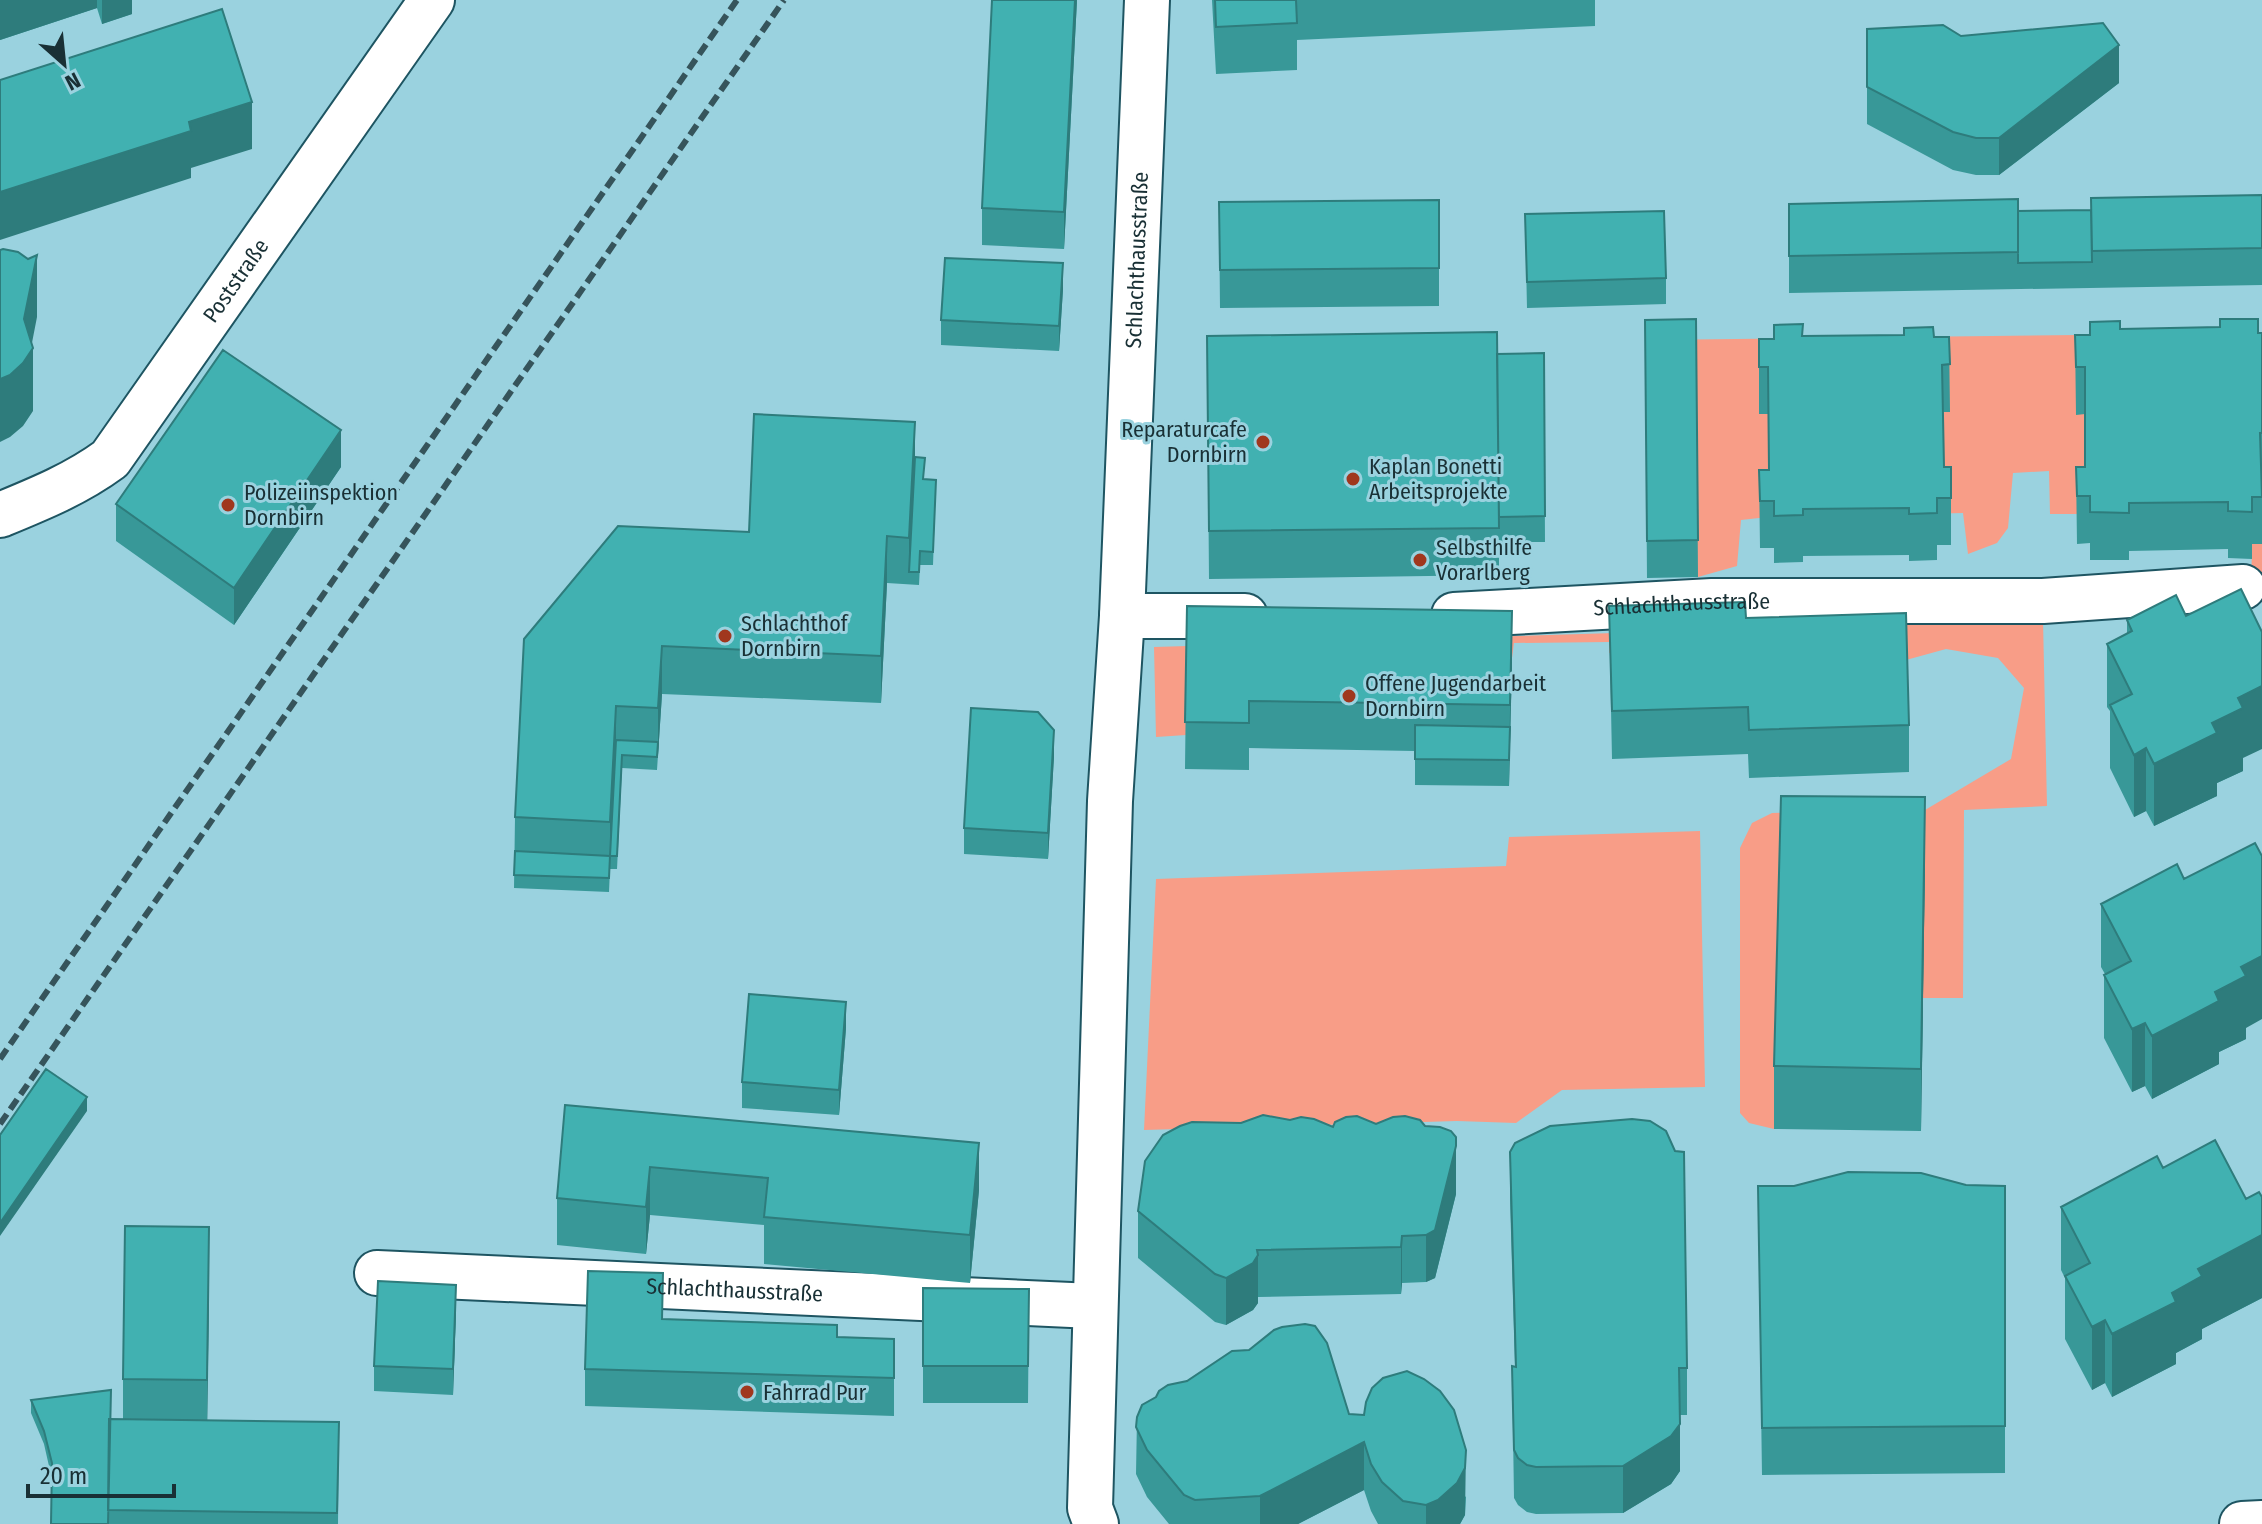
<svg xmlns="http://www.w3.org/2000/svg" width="2262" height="1524" viewBox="0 0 2262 1524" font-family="'Fira Sans Condensed',sans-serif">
  <rect width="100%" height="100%" fill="#9ad2df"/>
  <!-- green -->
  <path fill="#f89d87" d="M2262,333V593L2251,594L2252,544L2085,514H2050L2049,471L2013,473L2008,528L1997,543L1968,554L1963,513L1759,518L1741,520L1737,566L1698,577L1648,340Z
    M2043,620L2047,806L1964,810L1963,998H1922L1781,859L1774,1129L1749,1123L1740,1113V848L1752,823L1772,813L1925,810L2011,759L2024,688L1998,658L1946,649L1906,660L1745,649L1609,653V642L1514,643L1512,658L1186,735L1156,737L1154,647Z
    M1700,831L1705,1087L1562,1090L1516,1123L1457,1121L1144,1130L1156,879L1506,866L1509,837Z"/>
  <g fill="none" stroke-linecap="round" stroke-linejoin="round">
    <defs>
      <g id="minor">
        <path id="s1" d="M0,515C39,499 76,484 110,459L432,0"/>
        <path id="s2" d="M1454,615L1712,601H2043L2243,587"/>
        <path d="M1122,616H1245"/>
        <path id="s3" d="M377,1273L1093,1306"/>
        <path id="s4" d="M1096,1524L1090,1508L1110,801L1122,616L1147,0"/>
        <path d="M2242,1524L2262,1523"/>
      </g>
    </defs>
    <!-- minor casing -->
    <use href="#minor" stroke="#1e5562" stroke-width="48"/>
    <!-- minor -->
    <use href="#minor" stroke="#fff" stroke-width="44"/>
    <!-- rail -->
    <path stroke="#36545b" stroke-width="6" stroke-dasharray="12 6" stroke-linecap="butt" d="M0,1059L737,0
      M0,1124L784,0"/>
  </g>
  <!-- wall -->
  <path fill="#389898" d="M0,0H132V14L102,24L97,8L0,40Z
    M1077,0L1064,249L982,245V208Z
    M1212,0H1595V26L1297,40V70L1216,74Z
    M1867,29L2119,83L1999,175H1976L1953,170L1867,124Z
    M2262,195V285L1789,293V204L2018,211L2091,210Z
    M1219,202L1439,268V306L1220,308Z
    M1525,214L1666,278V304L1527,308Z
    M1063,289L1059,351L941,345V320Z
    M1696,319L1698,577L1647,578L1645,320Z
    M2120,329L2262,333V544H2252V559L2228,558V549L2129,551V560H2090V543L2077,544L2076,467H2085V414L2076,415L2075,335H2090Z
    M1207,336L1497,354L1544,353L1545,542H1499V575L1209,579Z
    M1803,336L1949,337L1950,412H1943L1944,467H1951V545H1937V560L1909,561V555L1803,556V562L1774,563V548H1760L1759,470H1768V414H1759V339Z
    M915,457L924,479L936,480L933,565H920L919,585L887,583L881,703L662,694L657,770L622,768L617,869H610L609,892L514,888L515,817L749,532Z
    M341,467L234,625L116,541V504Z
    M1187,606L1512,658L1509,786L1415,785V751L1249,748V770L1185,769Z
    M1609,606L1746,618L1909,725V772L1749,778L1748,754L1612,759Z
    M2127,620L2243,758V771L2217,783V796L2154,826L2146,811L2134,817L2110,768V711L2107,707V644L2127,634Z
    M1054,756L1048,859L964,854V828Z
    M1925,860L1921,1131L1774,1129V1066Z
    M2101,904L2246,1028V1039L2219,1052V1064L2152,1099L2145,1086L2132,1092L2104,1038V975L2105,974L2101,967Z
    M846,1028L839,1115L742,1108V1082Z
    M565,1105L979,1190L970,1283L764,1264V1225L650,1215L646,1254L557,1245V1198Z
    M1376,1124L1456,1194L1435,1278L1426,1282L1402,1283L1401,1294L1258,1297V1303L1253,1310L1226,1325L1215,1322L1138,1258V1211L1333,1127Z
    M1510,1152L1687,1368V1415H1680V1471L1671,1484L1623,1513L1536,1514L1527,1512L1518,1505L1514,1498L1512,1366L1515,1367L1510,1199Z
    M2163,1168L2246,1199L2262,1197V1298L2202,1329V1339L2176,1353V1364L2112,1397L2105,1383L2092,1390L2065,1339V1278L2061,1270V1207Z
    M1966,1185L2005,1186V1473L1762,1475L1758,1186Z
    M923,1288L1029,1289L1028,1403H923Z
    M209,1289L207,1420L339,1422L338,1524H51V1475L44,1444L31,1413V1400L110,1419H123V1379Z
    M456,1310L453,1395L374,1391V1366Z
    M663,1319L837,1337L894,1339V1416L585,1406V1369Z
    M1349,1414L1364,1415L1466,1497L1465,1515L1460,1524H1378L1371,1511L1364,1490L1298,1524H1169L1147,1497L1136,1474L1137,1417Z"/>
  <!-- shaded-wall -->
  <path fill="#2e7c7c" d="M0,0H97V8L0,40Z
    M102,0H132V14L102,24Z
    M1075,0H1077L1064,249V212Z
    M2119,45V83L1999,175V138Z
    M252,102V149L191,168V178L0,240V192L189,122Z
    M37,255V317L30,353L33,348V411L23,426L10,437L0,442V379L24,319Z
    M1063,263V289L1059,351V326Z
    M915,422V469L909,572V538Z
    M341,430V467L234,625V588Z
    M887,536V583L881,703V656Z
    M1512,611V658L1509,786V760Z
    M662,646V694L658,755V708Z
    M2262,686V749L2243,758V771L2217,783V796L2154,826V764L2212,723L2238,698Z
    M616,706V753L610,856V822Z
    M1054,730V756L1048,859V833Z
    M2146,748V811L2134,817V755Z
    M1925,797V860L1921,1131V1069Z
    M2262,956V1019L2246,1028V1039L2219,1052V1064L2152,1099V1036L2215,992L2241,967Z
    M846,1002V1028L839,1115V1090Z
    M2145,1023V1086L2132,1092V1029Z
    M87,1097V1111L0,1236V1223Z
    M979,1143V1190L970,1283V1235Z
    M1456,1146V1194L1435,1278L1426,1282V1235Z
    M650,1167V1215L646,1254V1207Z
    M209,1227V1289L207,1443V1380Z
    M2262,1235V1298L2202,1329V1339L2176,1353V1364L2112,1397V1334L2172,1293L2198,1269Z
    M1402,1236V1283L1401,1294V1247Z
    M1258,1255V1303L1253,1310L1226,1325V1278Z
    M456,1285V1310L453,1395V1369Z
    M2105,1320V1383L2092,1390V1327Z
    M1680,1424V1471L1671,1484L1623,1513V1466Z
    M1364,1442V1490L1298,1524H1260V1496Z
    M1466,1450L1465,1515L1460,1524H1426V1505Z"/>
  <!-- building -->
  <path fill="#41b1b1" stroke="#2e7c7c" stroke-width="2" d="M992,0H1075L1064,212L982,208Z
    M1215,0H1296L1297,23L1216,27Z
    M222,9L252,102L189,122L191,131L0,192V80Z
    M2103,23L2119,45L1999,138H1976L1953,132L1867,87V29L1943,25L1961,36Z
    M2262,195V248L2092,251L2091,198Z
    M2018,199V252L1789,256V204Z
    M1439,200V268L1220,270L1219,202Z
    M2091,210L2092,262L2018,263V211Z
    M1664,211L1666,278L1527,282L1525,214Z
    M3,249L18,252L28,259L37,255L24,319L33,348L23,363L10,375L0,379V250Z
    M945,258L1063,263L1059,326L941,320Z
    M1696,319L1698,540L1647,541L1645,320Z
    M2220,319H2258V333H2262V433H2260L2262,497H2252V512L2228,511V502L2129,503V513L2090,512V496H2077L2076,467H2085V367H2076L2075,335H2090V322L2120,321V329L2220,327Z
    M1803,324L1802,336L1904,335V328L1933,327L1934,337H1949L1950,364L1942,365L1944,467H1951V498H1937V513L1909,514V508L1803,509V515L1774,516V501H1760L1759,470H1769L1768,367H1759V339H1774V325Z
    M1497,332L1499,528L1209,531L1207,336Z
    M223,350L341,430L234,588L116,504Z
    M1544,353L1545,516L1499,517L1497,354Z
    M754,414L915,422L909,538L887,536L881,656L662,646L658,708L616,706L610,822L515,817L524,639L618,526L749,532Z
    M915,457L925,458L923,479L936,480L933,552L920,551L919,572H909Z
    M2241,589L2262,632V686L2238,698L2243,708L2212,723L2217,733L2154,764L2146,748L2134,755L2110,705L2132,694L2107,644L2132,631L2127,620L2176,595L2186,616Z
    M1745,602L1746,618L1906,613L1909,725L1749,730L1748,707L1612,711L1609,606Z
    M1187,606L1512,611L1510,705L1249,701V723L1185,722Z
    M971,708L1038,712L1054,730L1048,833L964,828Z
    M1415,725L1510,727L1509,760L1415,759Z
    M616,740L658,742L657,757L622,755L617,856H610Z
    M1781,796L1925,797L1921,1069L1774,1066Z
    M2255,843L2262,856V956L2241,967L2246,976L2215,992L2219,1001L2152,1036L2145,1023L2132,1029L2104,975L2131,961L2101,904L2177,864L2184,879Z
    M515,851L610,856L609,878L514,875Z
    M749,994L846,1002L839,1090L742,1082Z
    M46,1069L87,1097L0,1223V1135Z
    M565,1105L979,1143L970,1235L764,1217L768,1178L650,1167L646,1207L557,1198Z
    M1263,1115L1290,1120L1301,1117L1314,1119L1333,1127L1335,1122L1346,1117L1357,1116L1376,1124L1393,1117L1405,1116L1420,1120L1425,1126L1440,1127L1451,1131L1456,1137V1146L1435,1230L1426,1235L1402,1236L1401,1247L1257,1250L1258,1255L1253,1263L1226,1278L1215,1274L1138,1211L1145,1161L1163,1135L1180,1126L1192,1122L1241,1123Z
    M1632,1119L1650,1121L1666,1131L1675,1151L1684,1152L1687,1368H1679L1680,1424L1671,1436L1623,1466L1536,1467L1527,1465L1518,1458L1514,1450L1512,1366L1516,1367L1510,1152L1515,1143L1550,1126Z
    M2215,1140L2246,1199L2259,1192L2262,1197V1235L2198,1269L2202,1276L2172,1293L2176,1302L2112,1334L2105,1320L2092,1327L2065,1276L2090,1263L2061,1207L2157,1156L2163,1168Z
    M1848,1172L1921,1173L1966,1185L2005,1186V1426L1762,1428L1758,1186H1794Z
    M125,1226L209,1227L207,1380L123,1379Z
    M588,1271L663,1273L662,1319L837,1325V1337L894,1339V1378L585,1369Z
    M378,1281L456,1285L453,1369L374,1366Z
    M923,1288L1029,1289L1028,1366H923Z
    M1305,1324L1315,1326L1327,1343L1349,1414L1364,1415L1366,1402L1372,1388L1383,1378L1407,1371L1424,1379L1440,1391L1454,1410L1466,1450L1465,1468L1457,1483L1438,1500L1426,1505L1403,1501L1382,1482L1371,1464L1364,1442L1260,1496L1195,1500L1184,1495L1147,1450L1136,1427L1137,1417L1142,1405L1156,1397L1159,1391L1168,1385L1187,1381L1232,1351L1249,1350L1274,1330L1282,1327Z
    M111,1390L108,1524H51L52,1463L44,1431L31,1400Z
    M109,1419L339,1422L337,1513L108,1510Z"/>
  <!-- markers -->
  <g fill="#a0371e" stroke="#9ad2df" stroke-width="3">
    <circle cx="1263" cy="442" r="8"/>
    <circle cx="1353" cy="479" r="8"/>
    <circle cx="228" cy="505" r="8"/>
    <circle cx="1420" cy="560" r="8"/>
    <circle cx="725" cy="636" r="8"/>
    <circle cx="1349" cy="696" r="8"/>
    <circle cx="747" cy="1392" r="8"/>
  </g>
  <g text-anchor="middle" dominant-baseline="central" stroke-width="6" stroke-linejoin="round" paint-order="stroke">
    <!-- street labels -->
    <g font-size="22" fill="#193035" stroke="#9ad2df">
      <text stroke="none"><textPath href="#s4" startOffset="1266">Schlachthausstraße</textPath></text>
      <text stroke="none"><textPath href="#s1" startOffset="342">Poststraße</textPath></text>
      <text stroke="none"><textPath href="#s2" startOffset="228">Schlachthausstraße</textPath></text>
      <text stroke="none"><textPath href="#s3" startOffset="358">Schlachthausstraße</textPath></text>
    </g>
    <!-- poi labels -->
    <g font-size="22" fill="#193035" stroke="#9ad2df" text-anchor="start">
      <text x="1247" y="429" text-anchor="end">Reparaturcafe<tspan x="1247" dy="25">Dornbirn</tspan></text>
      <text x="1369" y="466">Kaplan Bonetti<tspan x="1369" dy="25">Arbeitsprojekte</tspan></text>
      <text x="244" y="492">Polizeiinspektion<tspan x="244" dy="25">Dornbirn</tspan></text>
      <text x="1436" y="547">Selbsthilfe<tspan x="1436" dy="25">Vorarlberg</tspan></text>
      <text x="741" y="623">Schlachthof<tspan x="741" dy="25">Dornbirn</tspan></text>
      <text x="1365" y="683">Offene Jugendarbeit<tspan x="1365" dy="25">Dornbirn</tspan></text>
      <text x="763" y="1392">Fahrrad Pur</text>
    </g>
  </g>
  <!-- north arrow -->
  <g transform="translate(64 64) rotate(153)" stroke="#9ad2df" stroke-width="6" paint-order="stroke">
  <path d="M0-6L14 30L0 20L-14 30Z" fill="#193035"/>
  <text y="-12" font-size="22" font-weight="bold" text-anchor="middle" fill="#193035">N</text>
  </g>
  <!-- scale -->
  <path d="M28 1484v12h146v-12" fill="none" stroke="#193035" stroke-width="4"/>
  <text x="40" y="1484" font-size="24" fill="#193035" stroke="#9ad2df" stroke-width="6" paint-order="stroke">20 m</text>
</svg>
